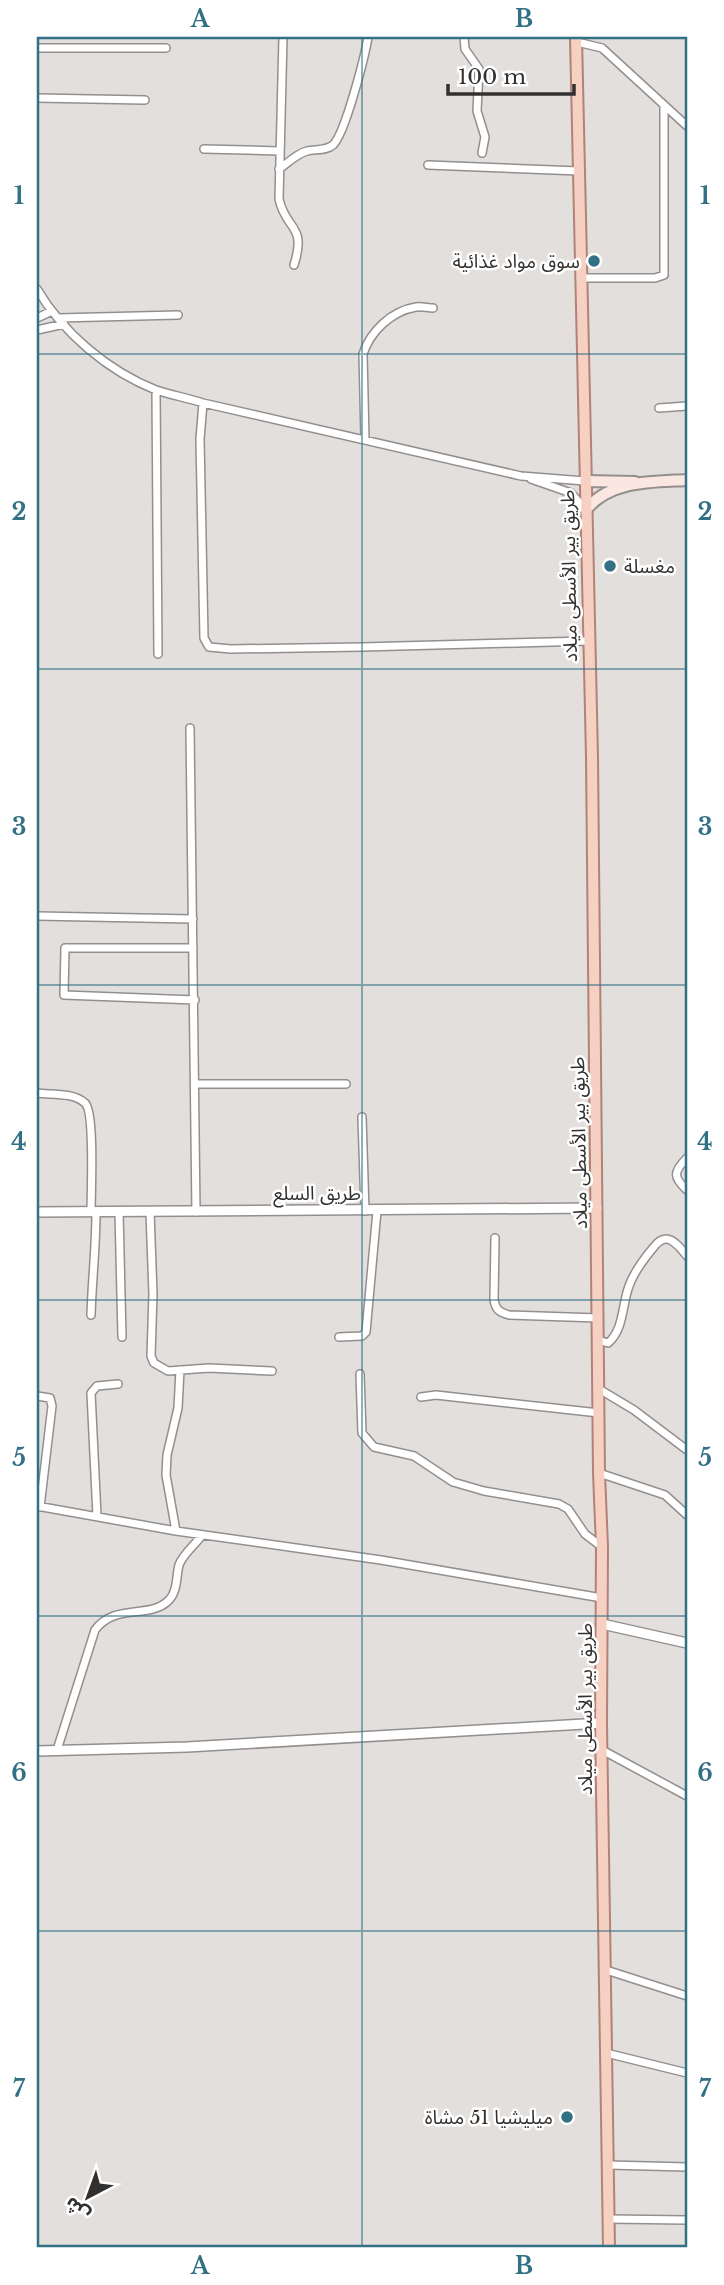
<svg xmlns="http://www.w3.org/2000/svg" width="724" height="2285" viewBox="0 0 724 2285" font-family="'Libre Baskerville','Noto Sans Arabic',serif">
  <rect width="100%" height="100%" fill="#e3dfdd"/>
  <g fill="none" stroke-linecap="round" stroke-linejoin="round">
    <defs>
      <path id="minor" d="M283,37L279,199C286,231 307,224 294,265
        M464,37L465,49L479,69L477,111L485,137L482,153
        M577,42L602,48L687,126
        M37,48H166
        M37,98L145,100
        M204,149L280,151
        M428,165L579,171
        M279,169C288,163 296,154 307,151C315,149 326,151 333,145C345,134 365,56 368,37
        M580,278H655L664,275V106
        M37,289C63,333 108,371 156,390C171,395 188,398 203,403L521,476L585,481
        M37,318L52,311
        M58,318L178,315
        M37,330L64,324
        M156,390L158,654
        M203,403L200,439L204,638L209,647L231,649L362,647L588,641
        M659,408L687,406
        M365,439L363,354C370,332 391,311 416,307C421,306 428,308 433,308
        M531,479L571,493L586,510
        M190,728L196,1212
        M37,916L193,919
        M193,948H65L64,995L195,1000
        M196,1084H346
        M37,1093C51,1095 73,1092 85,1103C95,1112 91,1194 91,1212
        M362,1117L365,1211
        M687,1158C673,1172 673,1177 687,1190
        M119,1212L122,1337
        M150,1212L153,1294L151,1356L154,1363L168,1371L209,1368L272,1371
        M495,1238L494,1300C496,1310 499,1312 509,1315L598,1318
        M91,1315C92,1281 96,1247 96,1212
        M339,1337L362,1336L366,1332L377,1211
        M598,1340L608,1343C624,1330 622,1304 629,1286C634,1272 643,1260 653,1248C656,1244 660,1239 666,1239C674,1239 682,1250 687,1256
        M360,1374L362,1433L374,1447L414,1456L453,1482L484,1491L559,1504L568,1509L585,1534L602,1547
        M599,1389L634,1410L687,1450
        M37,1396L50,1398L52,1406L40,1507
        M421,1397L436,1395L599,1413
        M599,1473L665,1495L687,1515
        M37,1506L176,1531L381,1560L602,1598
        M97,1516L91,1393L97,1386L118,1384
        M176,1531L166,1475L167,1455L178,1408L180,1370
        M57,1750L95,1630C115,1603 149,1619 168,1601C178,1592 176,1576 179,1565C183,1554 196,1544 202,1535
        M602,1750L687,1796
        M606,1970L687,1996
        M606,2053L687,2073
        M608,2165L687,2167
        M608,2219L687,2220"/>
      <path id="tertiary" d="M37,1212L597,1208
        M602,1624L687,1643
        M37,1751L187,1747L601,1723"/>
      <path id="secondary" d="M585,481L635,482
        M586,510C609,480 653,482 687,480"/>
      <path id="primary" d="M576,37L592,757L599,1473L602,1547L601,1723L609,2248"/>
    </defs>
    <!-- minor casing -->
    <use href="#minor" stroke="#938f8e" stroke-width="10"/>
    <!-- tertiary casing -->
    <use href="#tertiary" stroke="#938f8e" stroke-width="12"/>
    <!-- secondary casing -->
    <use href="#secondary" stroke="#938f8e" stroke-width="14"/>
    <!-- primary casing -->
    <use href="#primary" stroke="#af8476" stroke-width="14"/>
    <!-- minor -->
    <use href="#minor" stroke="#fff" stroke-width="7"/>
    <!-- tertiary -->
    <use href="#tertiary" stroke="#fff" stroke-width="9"/>
    <!-- secondary -->
    <use href="#secondary" stroke="#fbe7e1" stroke-width="10"/>
    <!-- primary -->
    <use href="#primary" stroke="#f7d0c4" stroke-width="10"/>
  </g>
  <!-- grid -->
  <path fill="none" stroke="#327085" stroke-width="2" stroke-opacity="0.55" d="M362,37V2248M37,354H687M37,669H687M37,985H687M37,1300H687M37,1616H687M37,1931H687"/>
  <!-- markers -->
  <g fill="#327085" stroke="#fff" stroke-width="2.5">
    <circle cx="594" cy="261" r="7"/>
    <circle cx="610" cy="566" r="7"/>
    <circle cx="567" cy="2117" r="7"/>
  </g>
  <g text-anchor="middle" dominant-baseline="central" stroke-width="5" stroke-linejoin="round" paint-order="stroke">
    <!-- poi labels -->
    <g font-size="19" fill="#323130" stroke="#fff" text-anchor="end">
      <text x="580" y="261">سوق مواد غذائية</text>
      <text x="624" y="566" text-anchor="start">مغسلة</text>
      <text x="553" y="2117">ميليشيا 51 مشاة</text>
    </g>
    <!-- street labels -->
    <g font-size="19" fill="#323130" stroke="#fff">
      <text transform="translate(569 576) rotate(-91)">طريق بير الأسطى ميلاد</text>
      <text transform="translate(579 1143) rotate(-91)">طريق بير الأسطى ميلاد</text>
      <text x="317" y="1193">طريق السلع</text>
      <text transform="translate(585 1709) rotate(-90)">طريق بير الأسطى ميلاد</text>
    </g>
  </g>
  <!-- border -->
  <rect width="724" height="2285" fill="none" stroke="#ffffff" stroke-width="77"/>
  <!-- north arrow -->
  <g transform="translate(88 2197) rotate(221)" stroke="#ffffff" stroke-width="5" paint-order="stroke">
  <path d="M0-5L12 26L0 18L-12 26Z" fill="#323130"/>
  <text y="-10" font-size="19" font-weight="bold" text-anchor="middle" fill="#323130">ش</text>
  </g>
  <!-- scale -->
  <path d="M448 84v10h126v-10" fill="none" stroke="#323130" stroke-width="3.5"/>
  <text x="458" y="84" font-size="21" fill="#323130" stroke="#ffffff" stroke-width="5" paint-order="stroke">100 m</text>
  <rect x="38" y="38" width="648" height="2208" fill="none" stroke="#327085" stroke-width="2.5"/>
  <g font-size="23" text-anchor="middle" font-weight="bold" fill="#327085">
    <text x="200" y="27">A</text>
    <text x="524" y="27">B</text>
    <text x="19" y="204">1</text>
    <text x="705" y="204">1</text>
    <text x="19" y="520">2</text>
    <text x="705" y="520">2</text>
    <text x="19" y="835">3</text>
    <text x="705" y="835">3</text>
    <text x="19" y="1150">4</text>
    <text x="705" y="1150">4</text>
    <text x="19" y="1466">5</text>
    <text x="705" y="1466">5</text>
    <text x="19" y="1781">6</text>
    <text x="705" y="1781">6</text>
    <text x="19" y="2097">7</text>
    <text x="705" y="2097">7</text>
    <text x="200" y="2274">A</text>
    <text x="524" y="2274">B</text>
  </g>
</svg>
